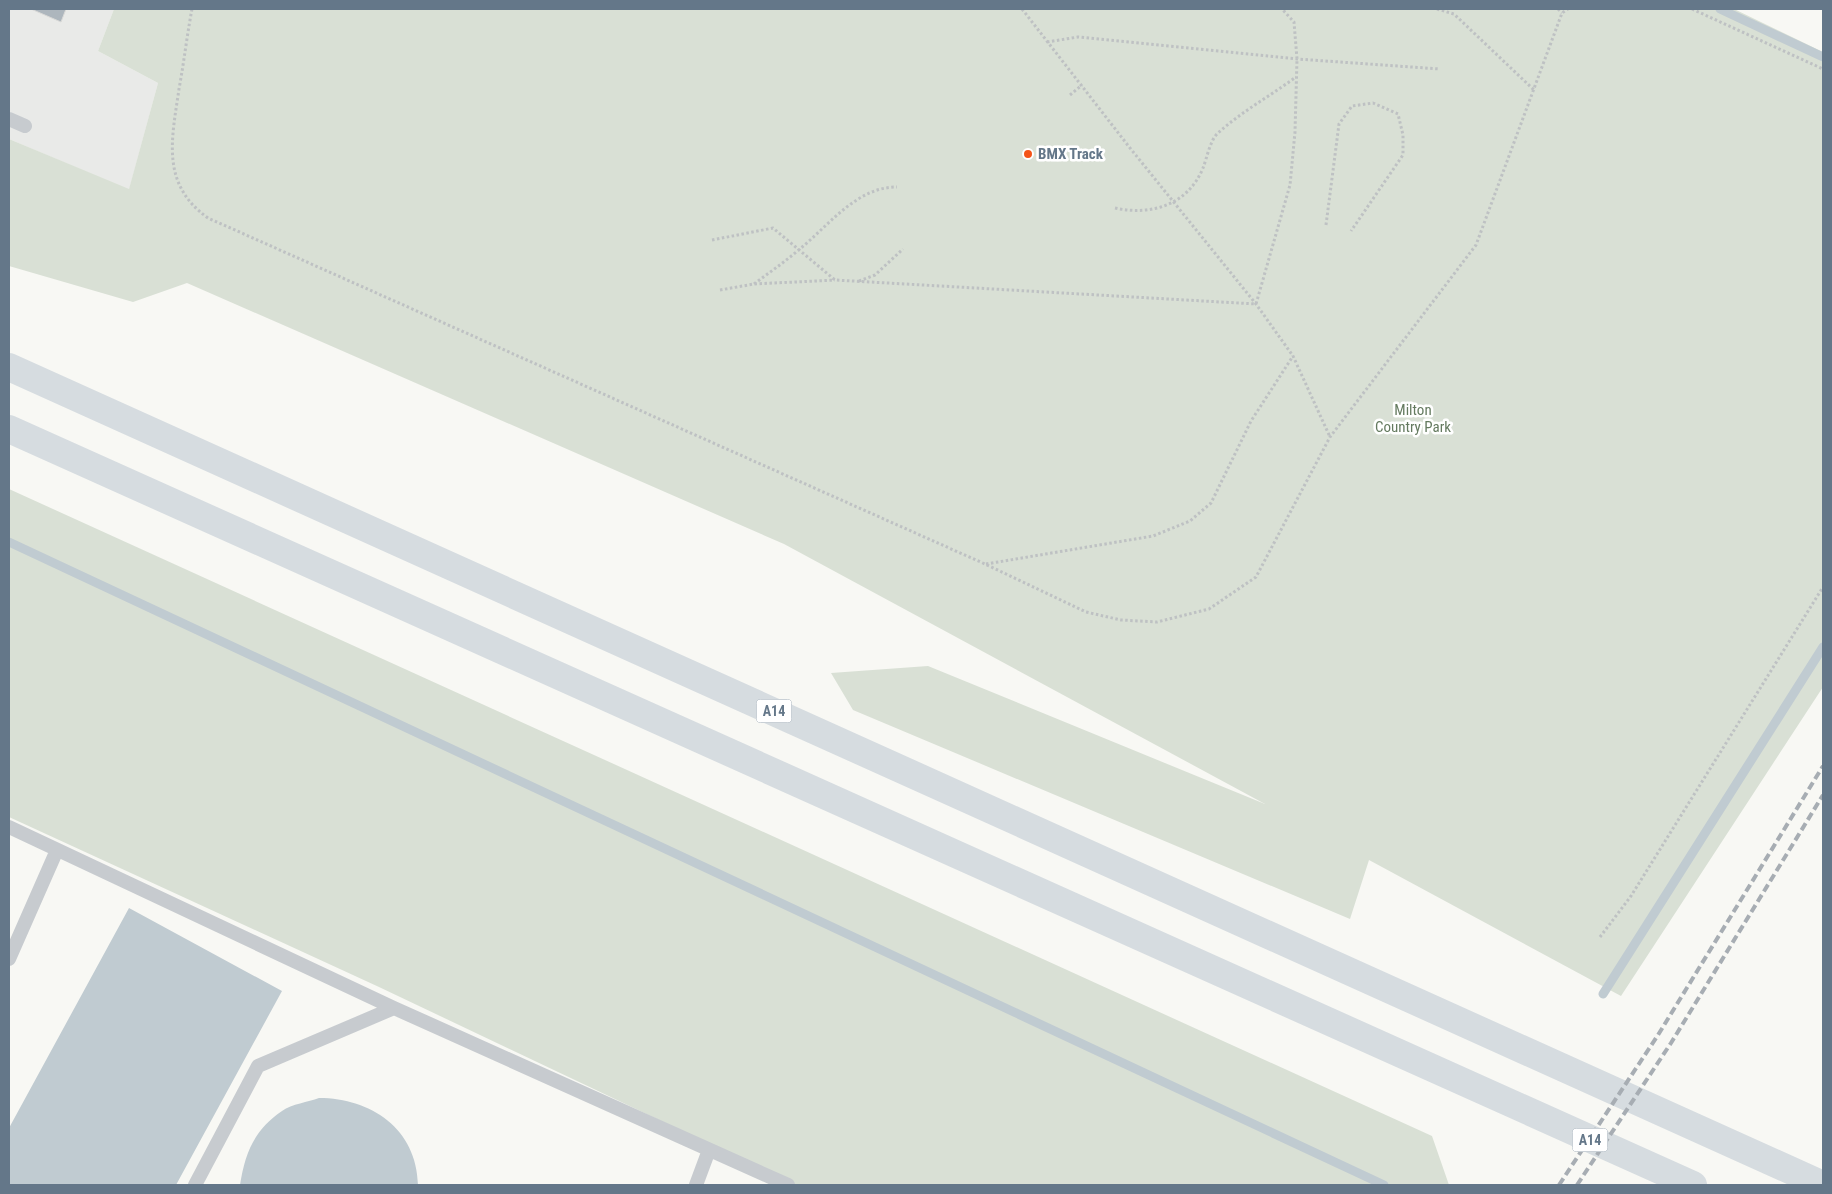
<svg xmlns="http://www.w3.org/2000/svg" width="1832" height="1194" viewBox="0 0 1832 1194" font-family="'Roboto Condensed',sans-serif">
  <rect width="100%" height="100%" fill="#f8f8f4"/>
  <!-- built -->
  <path fill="#e9eae8" d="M9,9H114L98,51L158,83L129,190L9,139Z"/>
  <!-- green -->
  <path fill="#d9e0d5" d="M114,9H1734L1823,52V687L1621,996L1369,860L1350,919L853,710L831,673L928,666L1265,804L784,544L187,283L133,302L9,266V139L129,189L158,83L98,51Z
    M9,489L1432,1136L1449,1185H796L379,987L9,817Z"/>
  <!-- water -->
  <path fill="#c0cbd1" d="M129,908L282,991L176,1185H9V1128Z
    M319,1098C371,1098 417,1129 418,1185H240C245,1153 254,1130 282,1111C292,1104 308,1102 319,1098Z"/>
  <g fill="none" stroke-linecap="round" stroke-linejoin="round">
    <!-- stream -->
    <path stroke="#c0cbd1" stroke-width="9" d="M1720,9L1823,57
      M9,542L1384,1185
      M1603,994L1823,647"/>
  </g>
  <!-- building -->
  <path fill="#adb6bd" stroke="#d9d9d7" d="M31,9H66L61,22Z"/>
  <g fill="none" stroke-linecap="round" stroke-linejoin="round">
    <!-- path -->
    <path stroke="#bec1c3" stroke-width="3" stroke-dasharray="2.5 2.5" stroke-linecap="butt" d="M192,9C187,35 184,62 179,89C172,138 160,184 208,218L985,564L1086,612L1121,620L1157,622L1209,609L1256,577L1330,437L1476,245L1562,13L1568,9
      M1022,9L1130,148L1256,304L1293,356L1330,437
      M1437,9L1454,14L1534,90
      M1558,9L1562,13
      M1692,9L1823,69
      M1047,42L1078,37L1297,59L1440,69
      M1070,95L1082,85
      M1115,208C1151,216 1188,205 1203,168C1207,158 1210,140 1218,133C1241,112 1270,96 1296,77
      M1326,225L1339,124L1352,106L1373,103L1398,114L1403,135V155L1351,231
      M712,240L773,228L835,280L1256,304L1290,185L1295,132L1297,59L1294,22L1282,9
      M859,281L875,275L903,249
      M754,284C770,272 786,261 801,248C830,224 857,187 897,187
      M720,290L754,284L835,280
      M986,564L1153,536L1190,521L1211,503L1251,421L1293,356
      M1600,937L1631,896L1823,587"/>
    <!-- lane -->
    <path stroke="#c7cbcf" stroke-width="14" d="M9,119L25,126
      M9,827L394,1008L788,1185
      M9,959L57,850
      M195,1185L258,1066L394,1008
      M696,1185L709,1150"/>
    <!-- highway -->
    <path stroke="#d6dce0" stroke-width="28" d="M9,367L1823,1185
      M9,429L1693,1185"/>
    <!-- rail -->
    <path stroke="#a7adb3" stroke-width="4" stroke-dasharray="8 4" stroke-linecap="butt" d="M1559,1185L1658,1035L1823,766
      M1577,1185L1671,1043L1823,795"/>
  </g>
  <!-- markers -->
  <circle fill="#f45418" stroke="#fff" stroke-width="2" cx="1028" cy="154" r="5"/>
  <g text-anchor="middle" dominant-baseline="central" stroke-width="5" stroke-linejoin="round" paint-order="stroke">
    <!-- shield labels -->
    <g fill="#fff" stroke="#92a0ac" stroke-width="1">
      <rect x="756.5" y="699.5" width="35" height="23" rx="4"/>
      <rect x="1572.5" y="1128.5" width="35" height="23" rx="4"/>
    </g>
    <g font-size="14" font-weight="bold" fill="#647789">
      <text x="774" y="711">A14</text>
      <text x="1590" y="1140">A14</text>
    </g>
    <!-- poi labels -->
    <g font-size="15" font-weight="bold" fill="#647789" stroke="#fff" text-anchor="start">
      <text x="1038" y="154">BMX Track</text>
    </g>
    <!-- park labels -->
    <g font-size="15" fill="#647a5f" stroke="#fff">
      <text x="1413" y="410">Milton<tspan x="1413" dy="17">Country Park</tspan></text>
    </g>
  </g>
  <!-- border -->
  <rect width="1832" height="1194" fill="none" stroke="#647789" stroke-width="20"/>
</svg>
